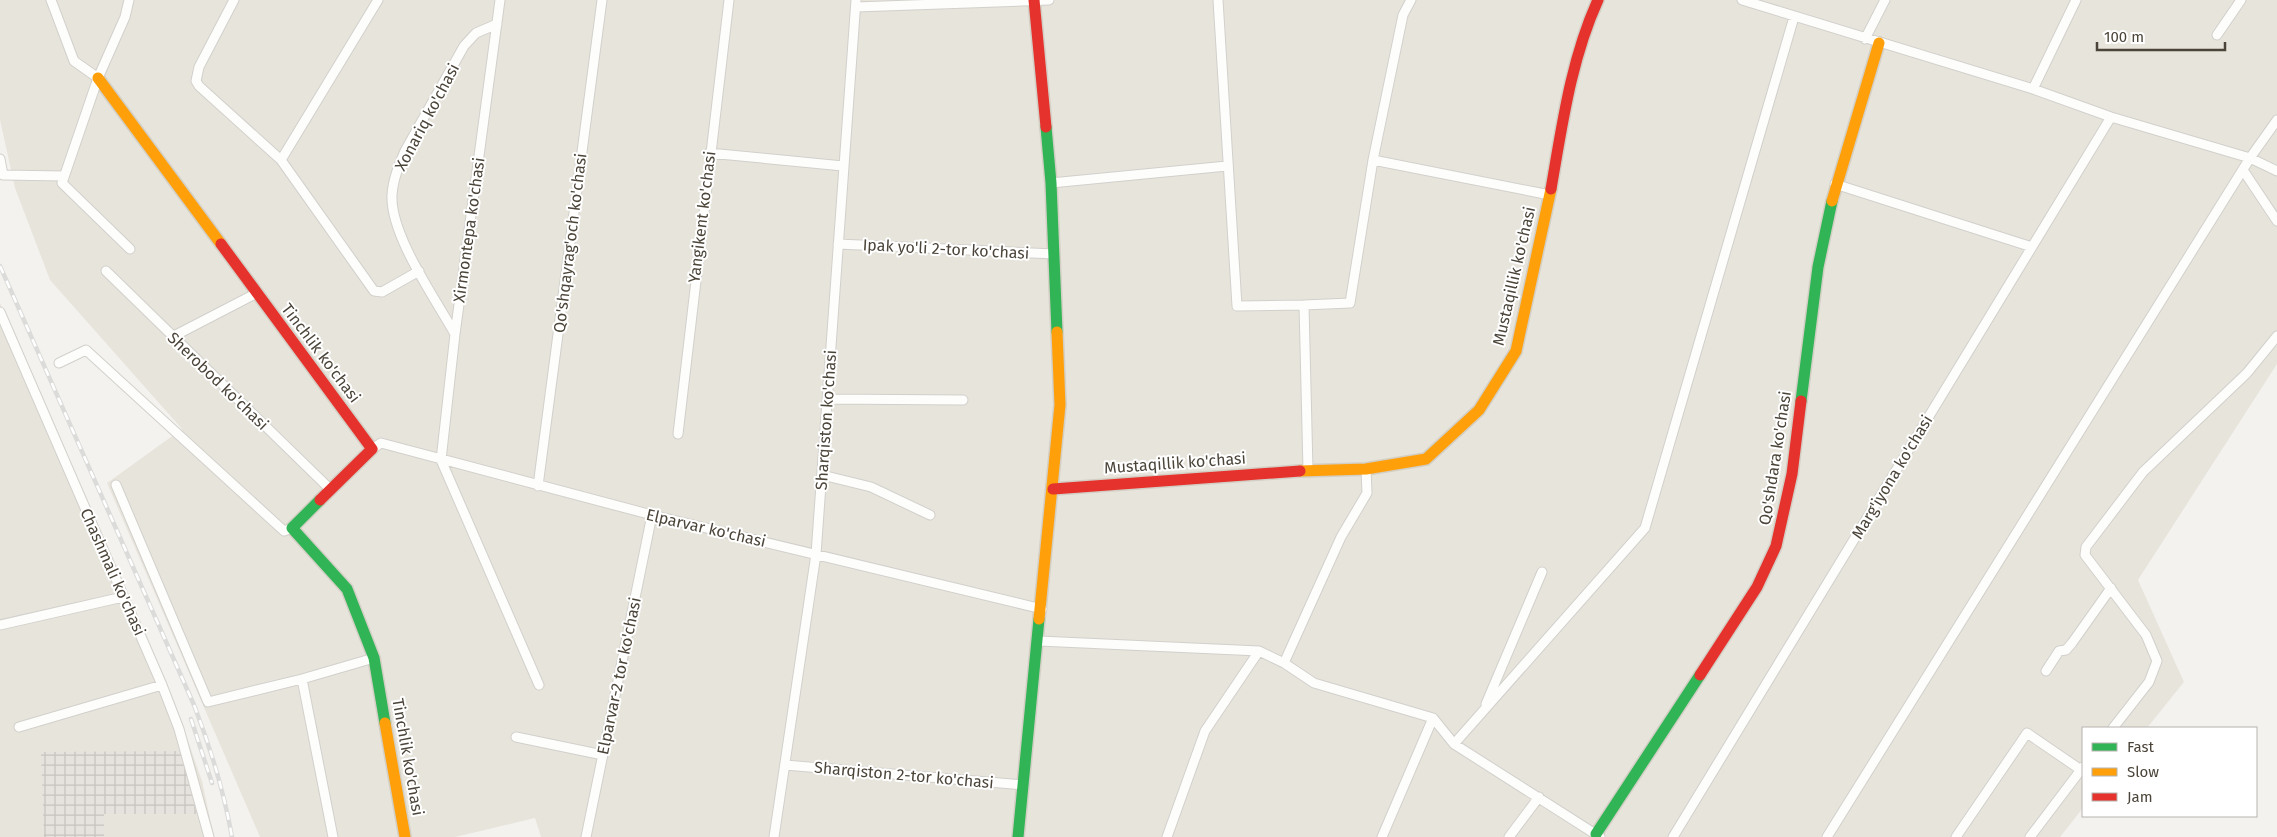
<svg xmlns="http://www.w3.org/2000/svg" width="2277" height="837" viewBox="0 0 2277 837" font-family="'Fira Sans',sans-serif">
  <defs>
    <pattern id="industrial-grid" width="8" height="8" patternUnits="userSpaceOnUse" patternTransform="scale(1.25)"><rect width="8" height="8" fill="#e6e2de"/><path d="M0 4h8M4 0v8" fill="none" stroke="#c7c3bf"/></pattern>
  </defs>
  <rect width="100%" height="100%" fill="#f4f2ee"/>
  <!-- residential -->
  <path fill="#e7e4dc" d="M0,0H2277V364L2138,580L2184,682L2147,728H2083V808L2060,837H541L535,818L455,837H260L107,483L182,429L50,280L15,188L0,120Z
    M0,303L174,701L202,781L214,837H0Z"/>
  <!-- industrial -->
  <path fill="url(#industrial-grid)" d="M180,751L197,814H104V837H44L41,752Z"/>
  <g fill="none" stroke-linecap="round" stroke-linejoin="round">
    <defs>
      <path id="street" d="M51,0L74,61L98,78L125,17L129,0
        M234,0L199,67L196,81L199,86L281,160
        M378,0L281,160L374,291L382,292L419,271
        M500,0L455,334L441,460L539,685
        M1218,0L1237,306L1304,305L1308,470
        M1742,0L2033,89L2111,117L2250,158L2277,171
        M856,7L1049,0
        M2217,35L2241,0
        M1865,39L1885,0
        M98,78L62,183L130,249
        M2033,89L2076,0
        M709,153L843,166
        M0,159L3,175L64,176
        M1373,160L1550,195
        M2243,170L2277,221
        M1051,183L1227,166
        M1835,184L2032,247
        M838,244L1054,254
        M106,271L331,490
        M1304,305L1350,303L1373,160L1403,15L1411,0
        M0,312L162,685L179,729L209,837
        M455,334C435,298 390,235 392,195C393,179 399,165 405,151L464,46L476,33L497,24
        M172,337L257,293
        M59,363L86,350L284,531L292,528
        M828,399L963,400
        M678,434L729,0
        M372,449L381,443L652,515L1042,609
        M822,475L871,487L930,515
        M116,485L208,702L302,679
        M538,486L602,0
        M0,625L123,597
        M1039,641L1259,651L1284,663L1314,683L1433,718L1454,744L1600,837
        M1284,663L1341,537L1367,493L1366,469
        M2046,671L2059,651L2066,650L2072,643L2111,588
        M1486,704L1542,572
        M19,727L162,685
        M2113,728L2149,682L2157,661L2146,635L2085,555L2086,547L2143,472L2247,373L2277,336
        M516,737L603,755
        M1454,744L1645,528L1794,17
        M785,765L1023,785
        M333,837L302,679L374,658
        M586,837L652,515
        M774,837L816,554L856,0
        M1167,837L1205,731L1259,651
        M1382,837L1433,718
        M1509,837L1539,797
        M1673,837L2111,117
        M1827,837L2250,158L2277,120
        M1956,837L2027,733L2081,770
        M2030,837L2083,767"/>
      <path id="fast" d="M1046,127L1051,183L1057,332
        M1801,401L1818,267L1832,201
        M320,500L292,528L347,589L374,658L385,723
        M1596,834L1700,675
        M1018,837L1039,619"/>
      <path id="slow" d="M98,78L221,244
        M1832,201L1879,43
        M1300,471L1366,469L1426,459L1479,410L1516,351L1551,189
        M1039,619L1060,405L1057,332
        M385,723L405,837"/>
      <path id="jam" d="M1034,0L1046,127
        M1551,189C1562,126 1571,59 1598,0
        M221,244L372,449L320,500
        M1053,489L1300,471
        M1700,675L1757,587L1776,546L1792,474L1801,401"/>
    </defs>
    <!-- street casing -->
    <use href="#street" stroke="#d2d0cb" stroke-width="11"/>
    <!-- fast casing -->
    <use href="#fast" stroke="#d3cfc5" stroke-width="14"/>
    <!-- slow casing -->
    <use href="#slow" stroke="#d3cfc5" stroke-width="14"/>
    <!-- jam casing -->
    <use href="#jam" stroke="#d3cfc5" stroke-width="14"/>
    <!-- street -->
    <use href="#street" stroke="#fdfdfc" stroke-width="9"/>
    <!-- fast -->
    <use href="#fast" stroke="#30b455" stroke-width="11"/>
    <!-- slow -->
    <use href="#slow" stroke="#ff9f0a" stroke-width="11"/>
    <!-- jam -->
    <use href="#jam" stroke="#e5322d" stroke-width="11"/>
    <defs>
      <path id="rail" d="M0,266L194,705C211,749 224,792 232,837
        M191,719L212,783"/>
    </defs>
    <!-- rail casing -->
    <use href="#rail" stroke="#dbdbda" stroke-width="4.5"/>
    <!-- rail -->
    <use href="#rail" stroke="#fff" stroke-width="2.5" stroke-dasharray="8" stroke-linecap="butt"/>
  </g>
  <g text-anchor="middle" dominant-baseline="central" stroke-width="4" stroke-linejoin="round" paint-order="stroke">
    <!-- street labels -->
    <g font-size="16" fill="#4b4439" stroke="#fff">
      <text transform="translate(427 117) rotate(-62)">Xonariq ko'chasi</text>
      <text transform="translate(702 217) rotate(-83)">Yangikent ko'chasi</text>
      <text transform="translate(469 230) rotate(-82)">Xirmontepa ko'chasi</text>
      <text transform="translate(570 243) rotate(-83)">Qo'shqayrag'och ko'chasi</text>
      <text transform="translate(946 249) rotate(3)">Ipak yo'li 2-tor ko'chasi</text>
      <text transform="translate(1514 276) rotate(-77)">Mustaqillik ko'chasi</text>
      <text transform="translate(321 353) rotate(53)">Tinchlik ko'chasi</text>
      <text transform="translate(218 381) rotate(44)">Sherobod ko'chasi</text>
      <text transform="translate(826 420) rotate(-86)">Sharqiston ko'chasi</text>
      <text transform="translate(1775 458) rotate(-81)">Qo'shdara ko'chasi</text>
      <text transform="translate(1175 463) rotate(-4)">Mustaqillik ko'chasi</text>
      <text transform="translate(1892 477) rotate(-59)">Marg'iyona ko'chasi</text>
      <text transform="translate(706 528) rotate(13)">Elparvar ko'chasi</text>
      <text transform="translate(113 572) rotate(66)">Chashmali ko'chasi</text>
      <text transform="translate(619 676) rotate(-78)">Elparvar-2 tor ko'chasi</text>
      <text transform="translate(408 757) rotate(80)">Tinchlik ko'chasi</text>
      <text transform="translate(904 775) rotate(5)">Sharqiston 2-tor ko'chasi</text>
    </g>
  </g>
  <!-- legend -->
  <rect x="2082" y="727" width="175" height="90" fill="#ffffff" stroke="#b7b4b0"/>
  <rect x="2092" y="743" width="25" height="8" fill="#30b455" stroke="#b7b4b0"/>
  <text x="2127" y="752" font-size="15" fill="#4b4439">Fast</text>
  <rect x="2092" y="768" width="25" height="8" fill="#ff9f0a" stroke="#b7b4b0"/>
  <text x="2127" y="777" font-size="15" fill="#4b4439">Slow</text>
  <rect x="2092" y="793" width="25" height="8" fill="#e5322d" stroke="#b7b4b0"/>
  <text x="2127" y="802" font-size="15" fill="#4b4439">Jam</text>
  <!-- scale -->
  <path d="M2097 42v8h128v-8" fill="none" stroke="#4b4439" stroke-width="2.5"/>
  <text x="2104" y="42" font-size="15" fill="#4b4439" stroke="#ffffff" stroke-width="4" paint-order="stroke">100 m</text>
</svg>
